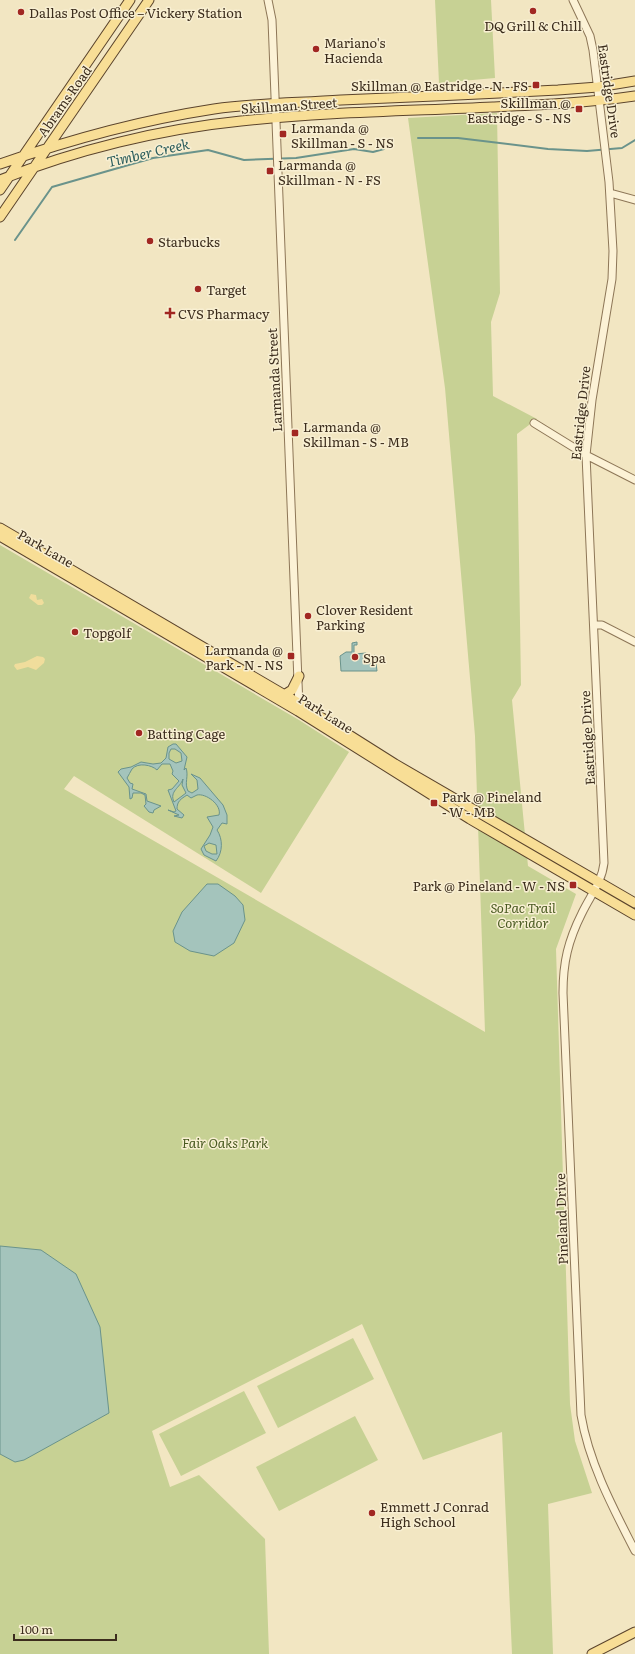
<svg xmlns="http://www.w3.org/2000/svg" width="635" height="1654" viewBox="0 0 635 1654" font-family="Literata,serif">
  <rect width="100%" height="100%" fill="#f2e6c2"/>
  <!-- green -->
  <path fill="#c7d194" d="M435,0H491L495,78L439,83Z
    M497,113L500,293L491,322L493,396L537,419L517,434L521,685L512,700L528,866L576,894L556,949L570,1404L575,1441L592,1493L548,1504L553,1654H512L502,1432L423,1460L362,1324L152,1431L170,1487L199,1475L265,1539L269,1654H0V545L299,720L349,752L261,893L74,776L64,789L485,1032L475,736L445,388L408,118Z
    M353,1338L374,1379L278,1428L257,1386Z
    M244,1391L266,1433L181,1476L159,1434Z
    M355,1416L378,1460L279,1511L256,1467Z"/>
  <!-- sand -->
  <path fill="#f0dd9c" d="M31,594L36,595L37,600L42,599L44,603L42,605H38L29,598Z
    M37,656L43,657L45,659L44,663L36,670L28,667L17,670L14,666L15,664L25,662Z"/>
  <!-- water -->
  <path fill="#a4c4bc" stroke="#6a938b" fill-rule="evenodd" d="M357,642V645H354V654L366,653L371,657L375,655L377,671H341L340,656L346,652H352V643Z
    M173,744H176L187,757L184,770L186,768C189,776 184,783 188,791L192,793L198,789L197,780L191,774L200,778L223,805L227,815V824L222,823L217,830C223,839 223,852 216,861L204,855L201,849L210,835L213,827L207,817L219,815C222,805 206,793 197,795C195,796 193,797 191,798L187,795C181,799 177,801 177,809L184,815L182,818L174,816L179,815L168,810L174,812L176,811L168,790L172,789L179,781L172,774L173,771L170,764H162L157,770C152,765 138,762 132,769C130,772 129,775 127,778L130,783L133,784L132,789L146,794L147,801L161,806L154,810L153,813L149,812L144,806L146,804L145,795L141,793H133L132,798L130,799L129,787L118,772L121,769L131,767L141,762L153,764L161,763L166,758L168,747ZM171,749H175L181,753L182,761L176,763L169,759V753ZM183,779L182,785L186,793L174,802C169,791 180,788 183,779ZM209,843L216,845L217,854H212L206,851L204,846Z
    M207,884H218L235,896L243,905L245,920L234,943L214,956L190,951L175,942L173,931L182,912Z
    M0,1246L41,1250L76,1274L100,1327L109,1413L24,1460L15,1462L0,1454Z"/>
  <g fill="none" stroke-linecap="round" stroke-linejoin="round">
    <!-- stream -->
    <path stroke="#6a938b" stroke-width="2" d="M418,138H458L548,149L587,151L622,148L635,140
      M15,240L52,187L153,158L208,150L244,160L296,158L354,149L373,152L384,149"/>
    <defs>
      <path id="minor" d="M268,0L272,20L299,707
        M573,0L590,36L593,50L609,182L613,251L612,279L592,400L586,455L604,863C602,882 590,896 582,913C568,941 563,962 563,993L581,1415C589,1463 613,1508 635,1551
        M610,193L635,200
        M534,423L586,455L635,480
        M594,625H602L635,642"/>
      <path id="major" d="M0,164C69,140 142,120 214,109C256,103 299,103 341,100C413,97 486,94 558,90L598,87L635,81
        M0,180C75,150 161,129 241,121C325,112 409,111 493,107C540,105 588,103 635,96
        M0,190L130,0
        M0,217L149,0
        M0,528L300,704L395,764L635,903
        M0,536L298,711L470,819L635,915
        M284,695L292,690L299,676
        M592,1654L635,1632"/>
    </defs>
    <!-- minor casing -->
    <use href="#minor" stroke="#8d7657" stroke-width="9"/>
    <!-- major casing -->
    <use href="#major" stroke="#5b442c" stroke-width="11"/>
    <!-- minor -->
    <use href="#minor" stroke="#fcf2d6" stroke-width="7"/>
    <!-- major -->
    <use href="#major" stroke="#f8de96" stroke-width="9"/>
  </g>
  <!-- markers -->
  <g fill="#a12722" stroke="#f8efd2" stroke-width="1.5">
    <circle cx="533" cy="11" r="4"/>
    <circle cx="21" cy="12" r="4"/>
    <circle cx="316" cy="49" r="4"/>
    <rect x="532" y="81" width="8" height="8" rx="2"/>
    <rect x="575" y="105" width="8" height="8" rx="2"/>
    <rect x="279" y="130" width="8" height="8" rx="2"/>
    <rect x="266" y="167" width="8" height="8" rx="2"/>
    <circle cx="150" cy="241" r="4"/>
    <circle cx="198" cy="289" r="4"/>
    <path d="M168 307h4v4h4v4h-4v4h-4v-4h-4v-4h4z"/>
    <rect x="291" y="429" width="8" height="8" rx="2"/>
    <circle cx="308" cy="616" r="4"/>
    <circle cx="75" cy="632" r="4"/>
    <rect x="287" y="652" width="8" height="8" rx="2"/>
    <circle cx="355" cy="657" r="4"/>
    <circle cx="139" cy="733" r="4"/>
    <rect x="430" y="799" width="8" height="8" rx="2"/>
    <rect x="569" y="881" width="8" height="8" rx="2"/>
    <circle cx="372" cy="1513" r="4"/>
  </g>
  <g text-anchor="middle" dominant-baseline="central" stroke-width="3" stroke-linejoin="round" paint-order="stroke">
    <!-- poi labels -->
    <g font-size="13" fill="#3c2d1d" stroke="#f8efd2" text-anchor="start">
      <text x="29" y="12">Dallas Post Office – Vickery Station</text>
      <text x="533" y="25" text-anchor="middle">DQ Grill &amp; Chill</text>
      <text x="324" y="42">Mariano's<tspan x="324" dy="15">Hacienda</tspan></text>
      <text x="528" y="85" text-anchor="end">Skillman @ Eastridge - N - FS</text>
      <text x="571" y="102" text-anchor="end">Skillman @<tspan x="571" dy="15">Eastridge - S - NS</tspan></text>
      <text x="291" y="127">Larmanda @<tspan x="291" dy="15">Skillman - S - NS</tspan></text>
      <text x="278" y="164">Larmanda @<tspan x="278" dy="15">Skillman - N - FS</tspan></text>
      <text x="158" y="241">Starbucks</text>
      <text x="206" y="289">Target</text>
      <text x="178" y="313">CVS Pharmacy</text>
      <text x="303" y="426">Larmanda @<tspan x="303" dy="15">Skillman - S - MB</tspan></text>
      <text x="316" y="609">Clover Resident<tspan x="316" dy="15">Parking</tspan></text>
      <text x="83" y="632">Topgolf</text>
      <text x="283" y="649" text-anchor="end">Larmanda @<tspan x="283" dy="15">Park - N - NS</tspan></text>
      <text x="363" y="657">Spa</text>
      <text x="147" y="733">Batting Cage</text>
      <text x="442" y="796">Park @ Pineland<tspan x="442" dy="15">- W - MB</tspan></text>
      <text x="565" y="885" text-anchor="end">Park @ Pineland - W - NS</text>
      <text x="380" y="1506">Emmett J Conrad<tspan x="380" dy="15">High School</tspan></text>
    </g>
    <!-- street labels -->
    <g font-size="13" fill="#3c2d1d" stroke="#f8efd2">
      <text transform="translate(610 91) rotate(82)">Eastridge Drive</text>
      <text transform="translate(64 101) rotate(-55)">Abrams Road</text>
      <text transform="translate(289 105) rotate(-4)">Skillman Street</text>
      <text transform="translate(274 380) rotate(-93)">Larmanda Street</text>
      <text transform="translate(580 413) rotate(-84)">Eastridge Drive</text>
      <text transform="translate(46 548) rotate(30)">Park Lane</text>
      <text transform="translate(326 713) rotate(32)">Park Lane</text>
      <text transform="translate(587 738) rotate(-93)">Eastridge Drive</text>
      <text transform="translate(561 1219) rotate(-92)">Pineland Drive</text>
    </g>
    <!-- park labels -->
    <g font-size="13" font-style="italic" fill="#495a21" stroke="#f8efd2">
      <text x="523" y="907">SoPac Trail<tspan x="523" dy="15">Corridor</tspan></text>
      <text x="225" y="1142">Fair Oaks Park</text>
    </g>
    <!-- water labels -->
    <g font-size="14" font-style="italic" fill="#2b5d5c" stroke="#f8efd2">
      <text transform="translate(148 152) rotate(-13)">Timber Creek</text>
    </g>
  </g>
  <!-- scale -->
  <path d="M14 1634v6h102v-6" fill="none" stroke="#3c2d1d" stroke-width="2"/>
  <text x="20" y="1634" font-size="12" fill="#3c2d1d" stroke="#f8efd2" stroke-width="3" paint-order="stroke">100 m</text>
</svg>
